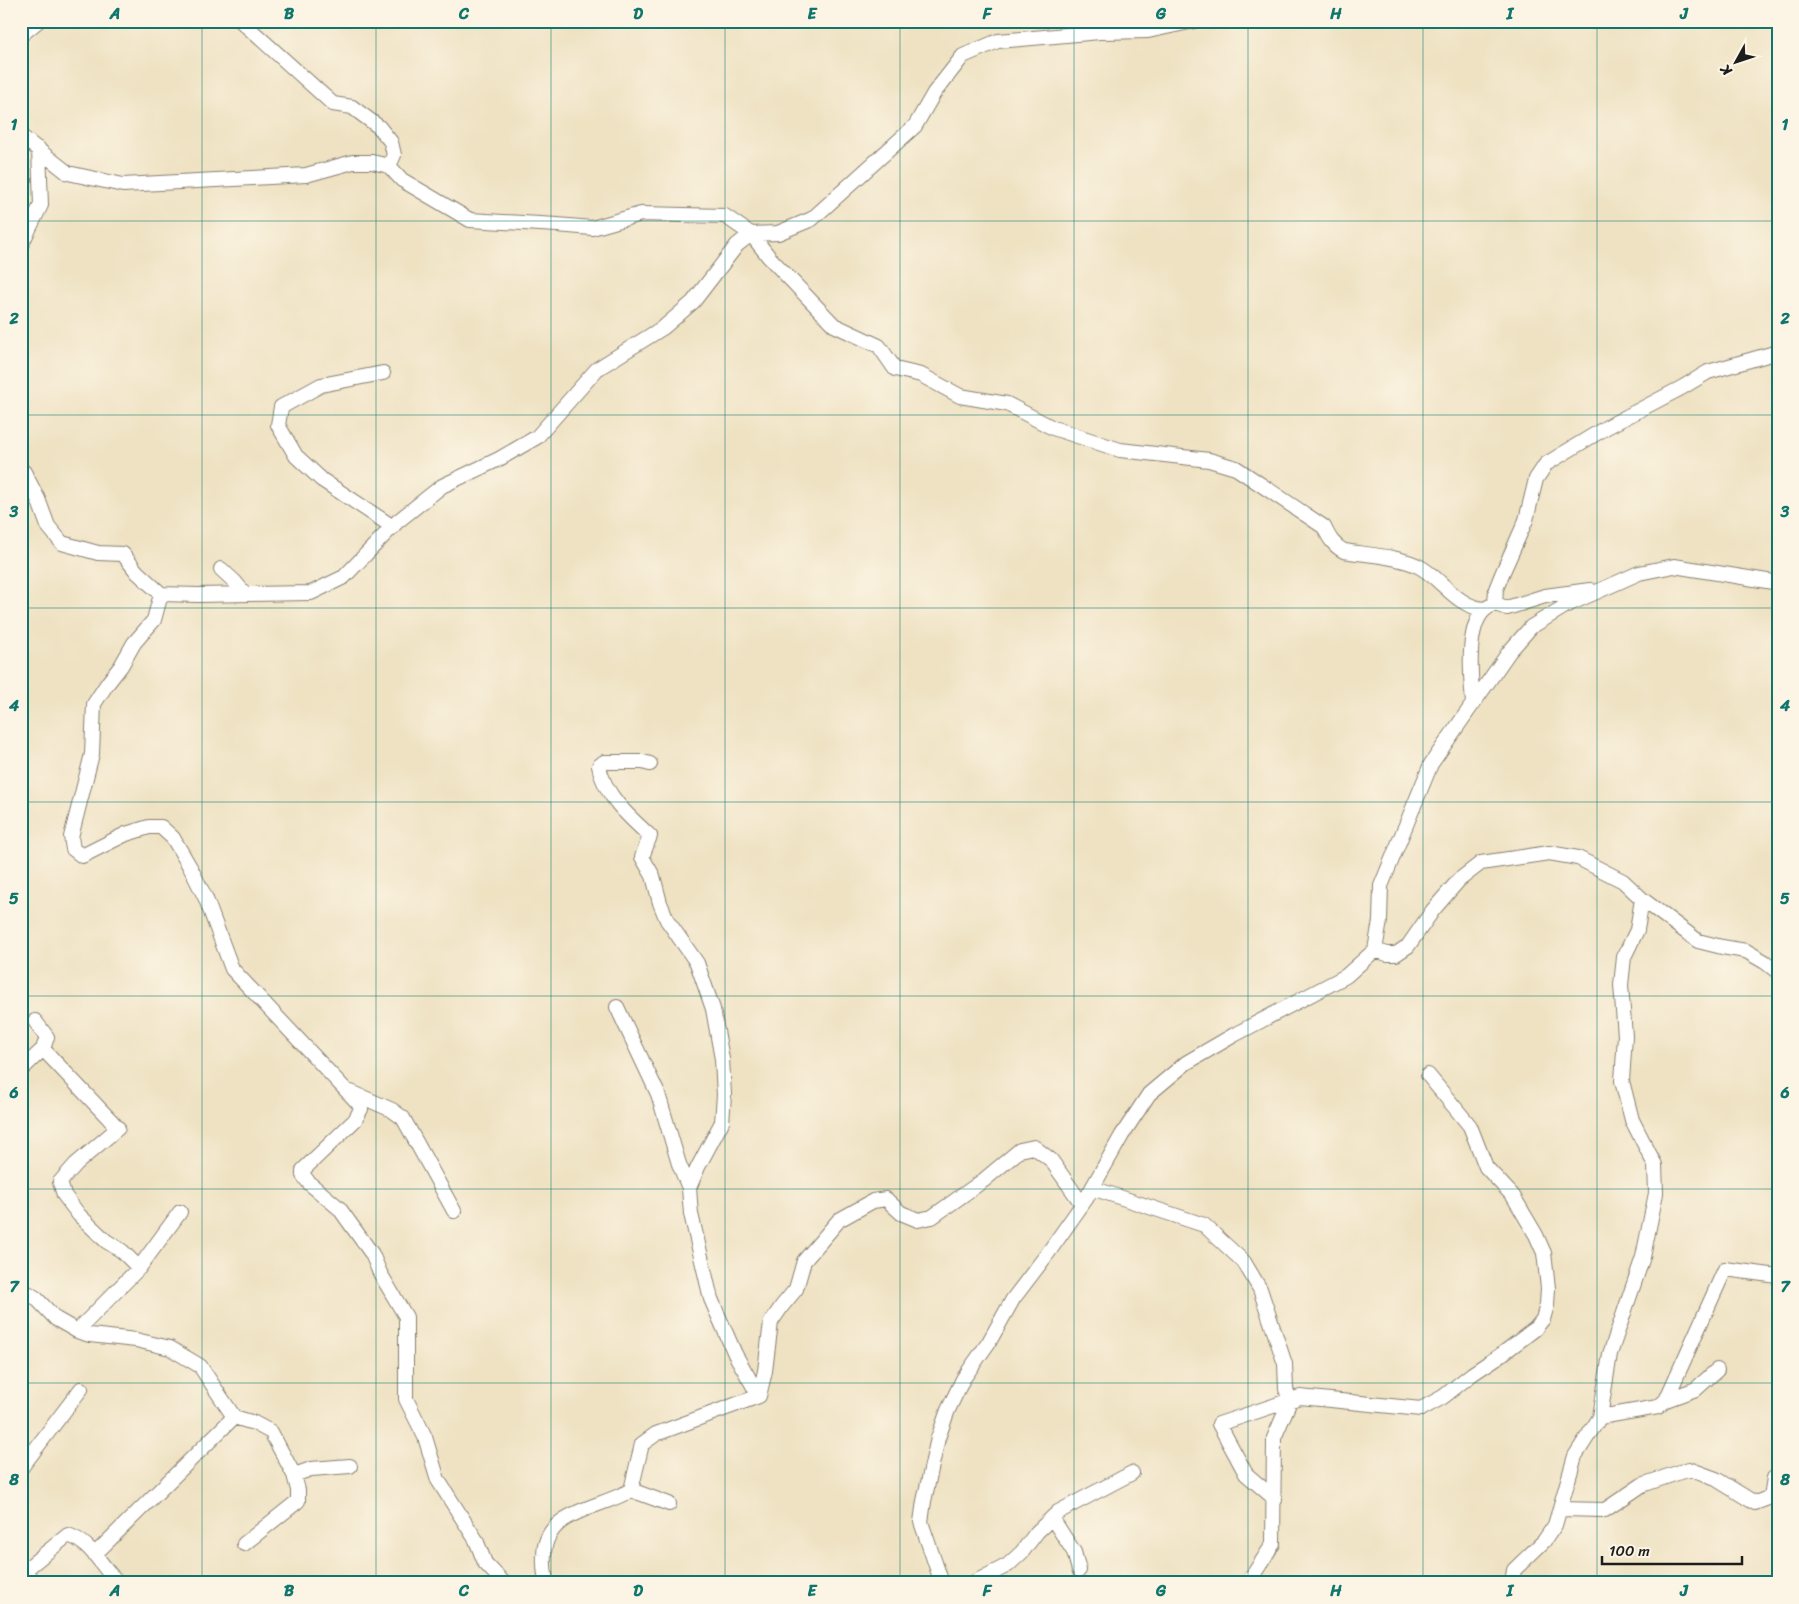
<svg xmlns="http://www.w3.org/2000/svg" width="1799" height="1604" viewBox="0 0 1799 1604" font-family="Sriracha,sans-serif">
  <rect width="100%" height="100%" fill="#fcf5e5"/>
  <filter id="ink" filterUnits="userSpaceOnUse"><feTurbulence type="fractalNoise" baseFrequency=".02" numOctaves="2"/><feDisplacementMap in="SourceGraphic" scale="10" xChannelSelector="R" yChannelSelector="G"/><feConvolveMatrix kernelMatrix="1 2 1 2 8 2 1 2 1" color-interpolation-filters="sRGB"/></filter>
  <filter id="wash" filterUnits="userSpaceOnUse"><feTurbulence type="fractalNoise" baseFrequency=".0096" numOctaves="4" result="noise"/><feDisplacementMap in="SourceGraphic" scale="20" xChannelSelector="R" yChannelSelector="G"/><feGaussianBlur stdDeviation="1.12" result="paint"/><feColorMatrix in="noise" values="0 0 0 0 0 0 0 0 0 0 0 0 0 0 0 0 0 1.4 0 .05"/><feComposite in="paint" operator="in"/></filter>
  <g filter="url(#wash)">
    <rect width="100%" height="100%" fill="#efe2c3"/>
  </g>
  <g filter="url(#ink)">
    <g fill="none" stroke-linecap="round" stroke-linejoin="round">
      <defs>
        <path id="minor" d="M241,21L333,104L352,107L379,127L391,142L394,155L389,166L402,180L470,220L557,225L592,228L641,214L725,216L751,234L769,257L834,325L879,346L895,369L921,375L960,396L1007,404L1053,428L1120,450L1209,460L1236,468L1324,527C1329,538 1334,546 1344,551C1367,555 1400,556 1420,567C1443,580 1456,606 1484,609
          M21,35L38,21
          M21,136L68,173L123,185L306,175L353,162H372L389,166
          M21,245L41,205L39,149
          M383,373L321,385L281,407L278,425L296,456L322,480L393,527
          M21,470L24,472L38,499L48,526L62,543L98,553L123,554L137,572L161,594L198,595L311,593L344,577L398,521L442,486L499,459L537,437L597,369L664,327L693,302L737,245L751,234L778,233L812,219L915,126L934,93L963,56L998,41L1100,32L1148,31L1194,21
          M221,569L235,582L245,594
          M1590,590L1545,596L1507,608L1495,604L1496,589L1502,574L1526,520L1536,479L1546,464L1607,427L1683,387L1708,372L1778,352
          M161,594L154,620L134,643L121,666L107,684L94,704L92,754L71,837L73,849L82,856L126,834L149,827H161L173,838L190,867L206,899L232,969L359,1104L361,1109L355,1120L303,1170V1175L309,1183L339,1208L372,1254L380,1273L406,1317V1399L425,1437L438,1480L476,1540L485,1563L504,1583
          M1473,703C1471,678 1464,619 1490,606
          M1642,899L1698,941L1722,947L1746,951L1765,962L1778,972
          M1375,950L1387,954H1396L1408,946L1433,910L1459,880L1481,863L1549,853L1578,858L1623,881L1642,899L1637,930L1624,957L1621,985L1625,1036L1622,1081L1632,1120L1655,1165L1656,1193L1643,1257L1610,1354L1600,1417L1575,1456L1555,1525L1544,1541L1514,1570L1512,1583
          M617,1007L658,1094L679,1164L689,1188
          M35,1021L47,1037L43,1049
          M21,1070L43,1049L118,1128L76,1164L60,1182L64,1195L79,1215L106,1241L122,1251L139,1268
          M351,1092L392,1110L403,1118L454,1211
          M1092,1188L1204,1225L1244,1262L1260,1289L1285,1364L1286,1389L1290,1401L1274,1438L1273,1544L1248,1583
          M21,1289L36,1298L56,1319L77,1331L90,1335L136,1340L170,1348L200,1366L234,1417
          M77,1331L139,1268L180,1212
          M759,1396L765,1371L771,1322L782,1306L796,1289L804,1261L839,1220L873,1201L886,1199L901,1213L918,1220L932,1217L984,1180L1020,1150L1034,1147L1051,1160L1082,1204
          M1666,1400L1696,1389L1717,1370
          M1600,1417L1658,1407L1666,1400L1725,1269L1778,1276
          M21,1468L81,1389
          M631,1490L669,1504
          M1275,1499L1246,1474L1219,1424L1300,1397L1421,1409L1443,1397L1472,1374L1502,1354L1535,1329L1543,1319L1547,1305L1548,1288L1544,1253L1536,1235L1513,1196L1486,1167L1470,1126L1428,1075
          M1560,1509L1605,1510L1642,1485L1689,1469L1716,1479L1755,1503L1771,1497L1774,1478
          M1052,1518L1074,1552L1079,1570
          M244,1544L298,1501V1490L294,1475
          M95,1554L234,1417L254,1423L271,1432L294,1475L311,1469L350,1466
          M21,1566L34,1583
          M25,1570L68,1535C92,1543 101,1566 118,1583
          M546,1583C545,1574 543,1564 544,1555C545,1510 600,1509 631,1490L642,1444L656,1434L759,1396L735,1354L711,1299L691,1214L689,1188L698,1167L722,1122L724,1095L722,1059L713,1009L697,963L667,920L660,903L653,876L642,857L650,836C629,817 604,795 599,766L604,762H643L650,764
          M942,1583L921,1522L924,1501L938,1438L948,1410L963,1379L989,1342L1013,1299L1048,1253L1086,1199L1122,1135L1149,1094L1186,1063L1234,1035L1346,976L1375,950L1380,921L1381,886L1431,764L1509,652L1531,627L1567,605L1639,573L1674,566L1773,582L1778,581
          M973,1583L1008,1565L1022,1552L1037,1532L1058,1512L1132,1473"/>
      </defs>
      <!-- minor casing -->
      <use href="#minor" stroke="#867f70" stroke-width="16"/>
      <!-- minor -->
      <use href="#minor" stroke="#fff" stroke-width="14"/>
    </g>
  </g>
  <!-- grid -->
  <path fill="none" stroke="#0f766e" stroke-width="1" stroke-opacity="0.55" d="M202,21V1583M376,21V1583M551,21V1583M725,21V1583M900,21V1583M1074,21V1583M1248,21V1583M1423,21V1583M1597,21V1583M21,221H1778M21,415H1778M21,608H1778M21,802H1778M21,996H1778M21,1189H1778M21,1383H1778"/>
  <!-- margin -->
  <rect width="1799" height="1604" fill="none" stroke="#fcf5e5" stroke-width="55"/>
  <!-- north arrow -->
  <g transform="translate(1736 62) rotate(230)" stroke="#fcf5e5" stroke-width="4" paint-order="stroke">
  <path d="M0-4L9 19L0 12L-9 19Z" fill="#1c1c1c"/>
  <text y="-8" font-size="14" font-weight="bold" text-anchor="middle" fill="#1c1c1c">K</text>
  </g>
  <!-- scale -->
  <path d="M1602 1556v8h140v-8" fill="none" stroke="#1c1c1c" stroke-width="2.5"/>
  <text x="1609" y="1556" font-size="15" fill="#1c1c1c" stroke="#fcf5e5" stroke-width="4" paint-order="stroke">100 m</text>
  <rect x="28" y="28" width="1744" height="1548" fill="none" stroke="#0f766e" stroke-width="2"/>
  <g font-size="16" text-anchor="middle" font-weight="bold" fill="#0f766e">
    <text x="115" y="19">A</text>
    <text x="289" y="19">B</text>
    <text x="464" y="19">C</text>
    <text x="638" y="19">D</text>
    <text x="812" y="19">E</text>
    <text x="987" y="19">F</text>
    <text x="1161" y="19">G</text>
    <text x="1336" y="19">H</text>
    <text x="1510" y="19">I</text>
    <text x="1684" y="19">J</text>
    <text x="14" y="130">1</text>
    <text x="1785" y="130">1</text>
    <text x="14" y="324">2</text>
    <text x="1785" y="324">2</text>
    <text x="14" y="517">3</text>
    <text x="1785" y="517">3</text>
    <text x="14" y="711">4</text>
    <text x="1785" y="711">4</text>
    <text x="14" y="904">5</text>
    <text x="1785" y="904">5</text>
    <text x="14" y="1098">6</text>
    <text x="1785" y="1098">6</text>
    <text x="14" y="1292">7</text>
    <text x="1785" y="1292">7</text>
    <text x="14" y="1485">8</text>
    <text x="1785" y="1485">8</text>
    <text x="115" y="1596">A</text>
    <text x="289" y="1596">B</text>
    <text x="464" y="1596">C</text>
    <text x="638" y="1596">D</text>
    <text x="812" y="1596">E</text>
    <text x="987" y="1596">F</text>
    <text x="1161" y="1596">G</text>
    <text x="1336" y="1596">H</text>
    <text x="1510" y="1596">I</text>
    <text x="1684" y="1596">J</text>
  </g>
</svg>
